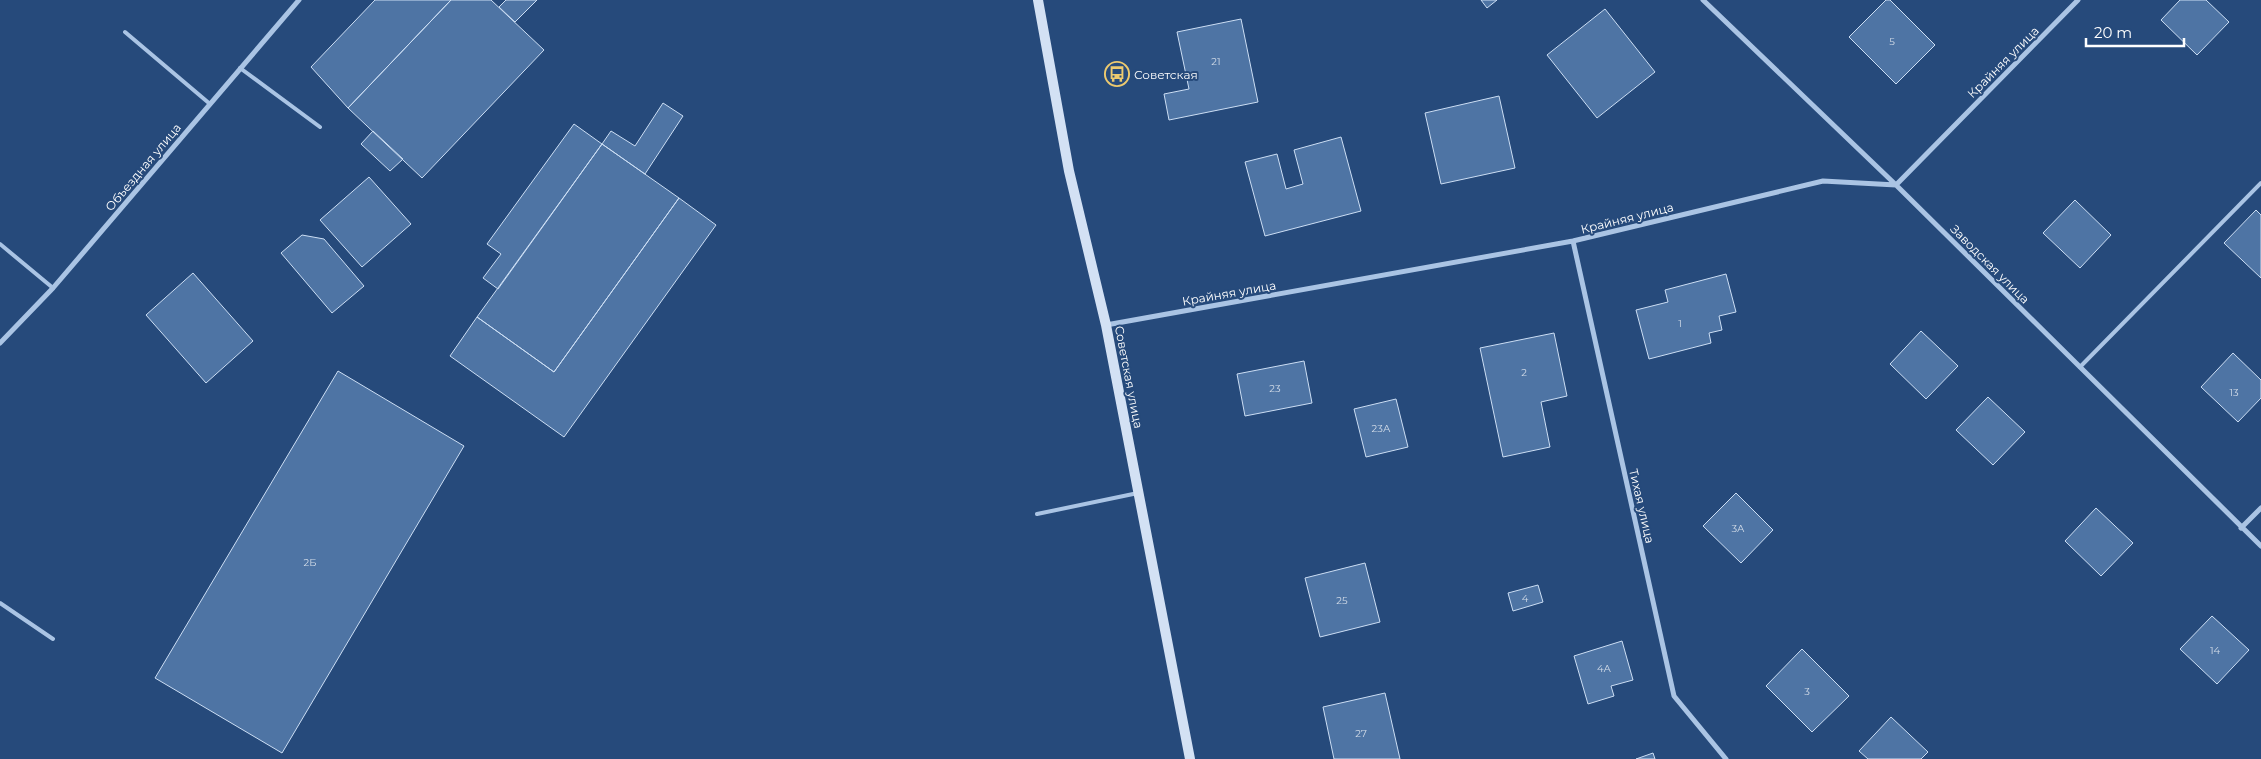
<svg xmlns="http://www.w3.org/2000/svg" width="2261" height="759" viewBox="0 0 2261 759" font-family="Montserrat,sans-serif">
  <rect width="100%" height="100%" fill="#264a7b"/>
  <!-- building -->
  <path fill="#4e74a4" stroke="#ccdef4" d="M375,0H451L348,108L311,67Z
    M451,0H491L544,50L422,178L348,108Z
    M506,0H537L515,22L499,7Z
    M1481,0H1497L1487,8Z
    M1886,0H1890L1935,45L1896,84L1849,37Z
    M2180,0H2206L2229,22L2197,55L2161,20Z
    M1605,9L1655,72L1597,118L1547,55Z
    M1241,19L1258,102L1169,120L1164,94L1189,89L1177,32Z
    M1499,96L1515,168L1441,184L1425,113Z
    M663,103L683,116L645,174L602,144L611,131L635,146Z
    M574,124L602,144L498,289L483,278L501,254L487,244Z
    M373,131L403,159L390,171L361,144Z
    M1341,137L1361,211L1265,236L1245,162L1277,154L1286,189L1303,184L1294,150Z
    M602,144L679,198L554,372L477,317Z
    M369,177L411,224L362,267L320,220Z
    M679,198L716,225L564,437L450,356L477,317L554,372Z
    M2075,200L2111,235L2080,268L2043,233Z
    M2256,210L2261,215V278L2224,243Z
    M302,235L324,239L364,286L332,313L281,253Z
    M193,273L253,341L206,383L146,315Z
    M1726,274L1736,312L1719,316L1722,330L1709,333L1711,343L1649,359L1636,310L1668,302L1665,290Z
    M1921,331L1958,366L1926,399L1890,364Z
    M1554,333L1567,396L1541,402L1550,447L1503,457L1480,348Z
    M2233,353L2261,380V398L2238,422L2201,387Z
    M1304,361L1312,403L1245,416L1237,374Z
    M338,371L464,446L282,753L155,678Z
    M1988,397L2025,432L1993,465L1956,430Z
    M1396,399L1408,447L1366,457L1354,409Z
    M1736,493L1773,530L1741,563L1703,526Z
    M2096,508L2133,543L2101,576L2065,541Z
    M1365,563L1380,622L1320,637L1305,578Z
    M1538,585L1543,602L1513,611L1508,593Z
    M2212,616L2249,650L2217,684L2180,649Z
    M1622,641L1633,680L1611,686L1614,696L1588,704L1574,656Z
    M1802,649L1849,696L1812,732L1766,686Z
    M1385,693L1400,759H1334L1323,707Z
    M1891,717L1928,752L1921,759H1868L1859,751Z
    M1653,753L1655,759H1636Z"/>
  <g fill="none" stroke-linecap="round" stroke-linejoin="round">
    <!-- lane -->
    <path stroke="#aac4e4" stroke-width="4" d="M125,32L210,104
      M240,68L320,127
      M0,244L53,288
      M2080,367L2261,183
      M1037,514L1138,493
      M0,603L53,639"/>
    <!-- street -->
    <path stroke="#aac4e4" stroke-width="5" d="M1703,0L1896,185L2261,546
      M1573,241L1674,696L1726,759
      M1106,325L1573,241L1823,181L1896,185L2078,0
      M0,343L53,288L299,0
      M2241,528L2261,508"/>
    <!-- secondary -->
    <path stroke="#d3e1f4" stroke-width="10" d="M1038,0L1069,171L1106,325L1190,759"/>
  </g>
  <!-- icons -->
  <defs>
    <symbol id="bus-ring" viewBox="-11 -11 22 22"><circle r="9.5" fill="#264a7b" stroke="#edca6f" stroke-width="1.5"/><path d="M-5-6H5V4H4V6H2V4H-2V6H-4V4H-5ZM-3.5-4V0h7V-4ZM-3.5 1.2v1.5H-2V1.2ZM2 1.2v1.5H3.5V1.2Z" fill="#edca6f"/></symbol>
  </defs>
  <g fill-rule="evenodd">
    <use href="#bus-ring" x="1103" y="60" width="28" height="28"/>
  </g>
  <g text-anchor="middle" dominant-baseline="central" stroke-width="4" stroke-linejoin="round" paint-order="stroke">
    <!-- number labels -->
    <g font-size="10" fill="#d3dce8">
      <text x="1892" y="41">5</text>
      <text x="1216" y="61">21</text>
      <text x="1680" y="323">1</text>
      <text x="1524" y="372">2</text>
      <text x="1275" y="388">23</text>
      <text x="2234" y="392">13</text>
      <text x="1381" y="428">23А</text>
      <text x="1738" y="528">3А</text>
      <text x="310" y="562">2Б</text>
      <text x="1525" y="598">4</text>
      <text x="1342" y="600">25</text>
      <text x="2215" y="650">14</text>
      <text x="1604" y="668">4А</text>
      <text x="1807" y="691">3</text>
      <text x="1361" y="733">27</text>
    </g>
    <!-- street labels -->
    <g font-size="12" fill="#fff" stroke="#264a7b">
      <text transform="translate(2003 62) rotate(-45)">Крайняя улица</text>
      <text transform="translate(143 167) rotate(-50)">Объездная улица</text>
      <text transform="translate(1627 218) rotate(-14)">Крайняя улица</text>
      <text transform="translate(1990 264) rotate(45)">Заводская улица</text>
      <text transform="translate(1229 293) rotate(-10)">Крайняя улица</text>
      <text transform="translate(1129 377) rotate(79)">Советская улица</text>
      <text transform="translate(1642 506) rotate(77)">Тихая улица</text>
    </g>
    <!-- poi labels -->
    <g font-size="12" fill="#fff" stroke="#264a7b" text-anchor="start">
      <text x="1134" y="74">Советская</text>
    </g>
  </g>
  <!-- scale -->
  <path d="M2086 38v8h98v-8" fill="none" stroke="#ffffff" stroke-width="2.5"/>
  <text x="2094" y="38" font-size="15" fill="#ffffff" stroke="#264a7b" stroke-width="4" paint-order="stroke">20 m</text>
</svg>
